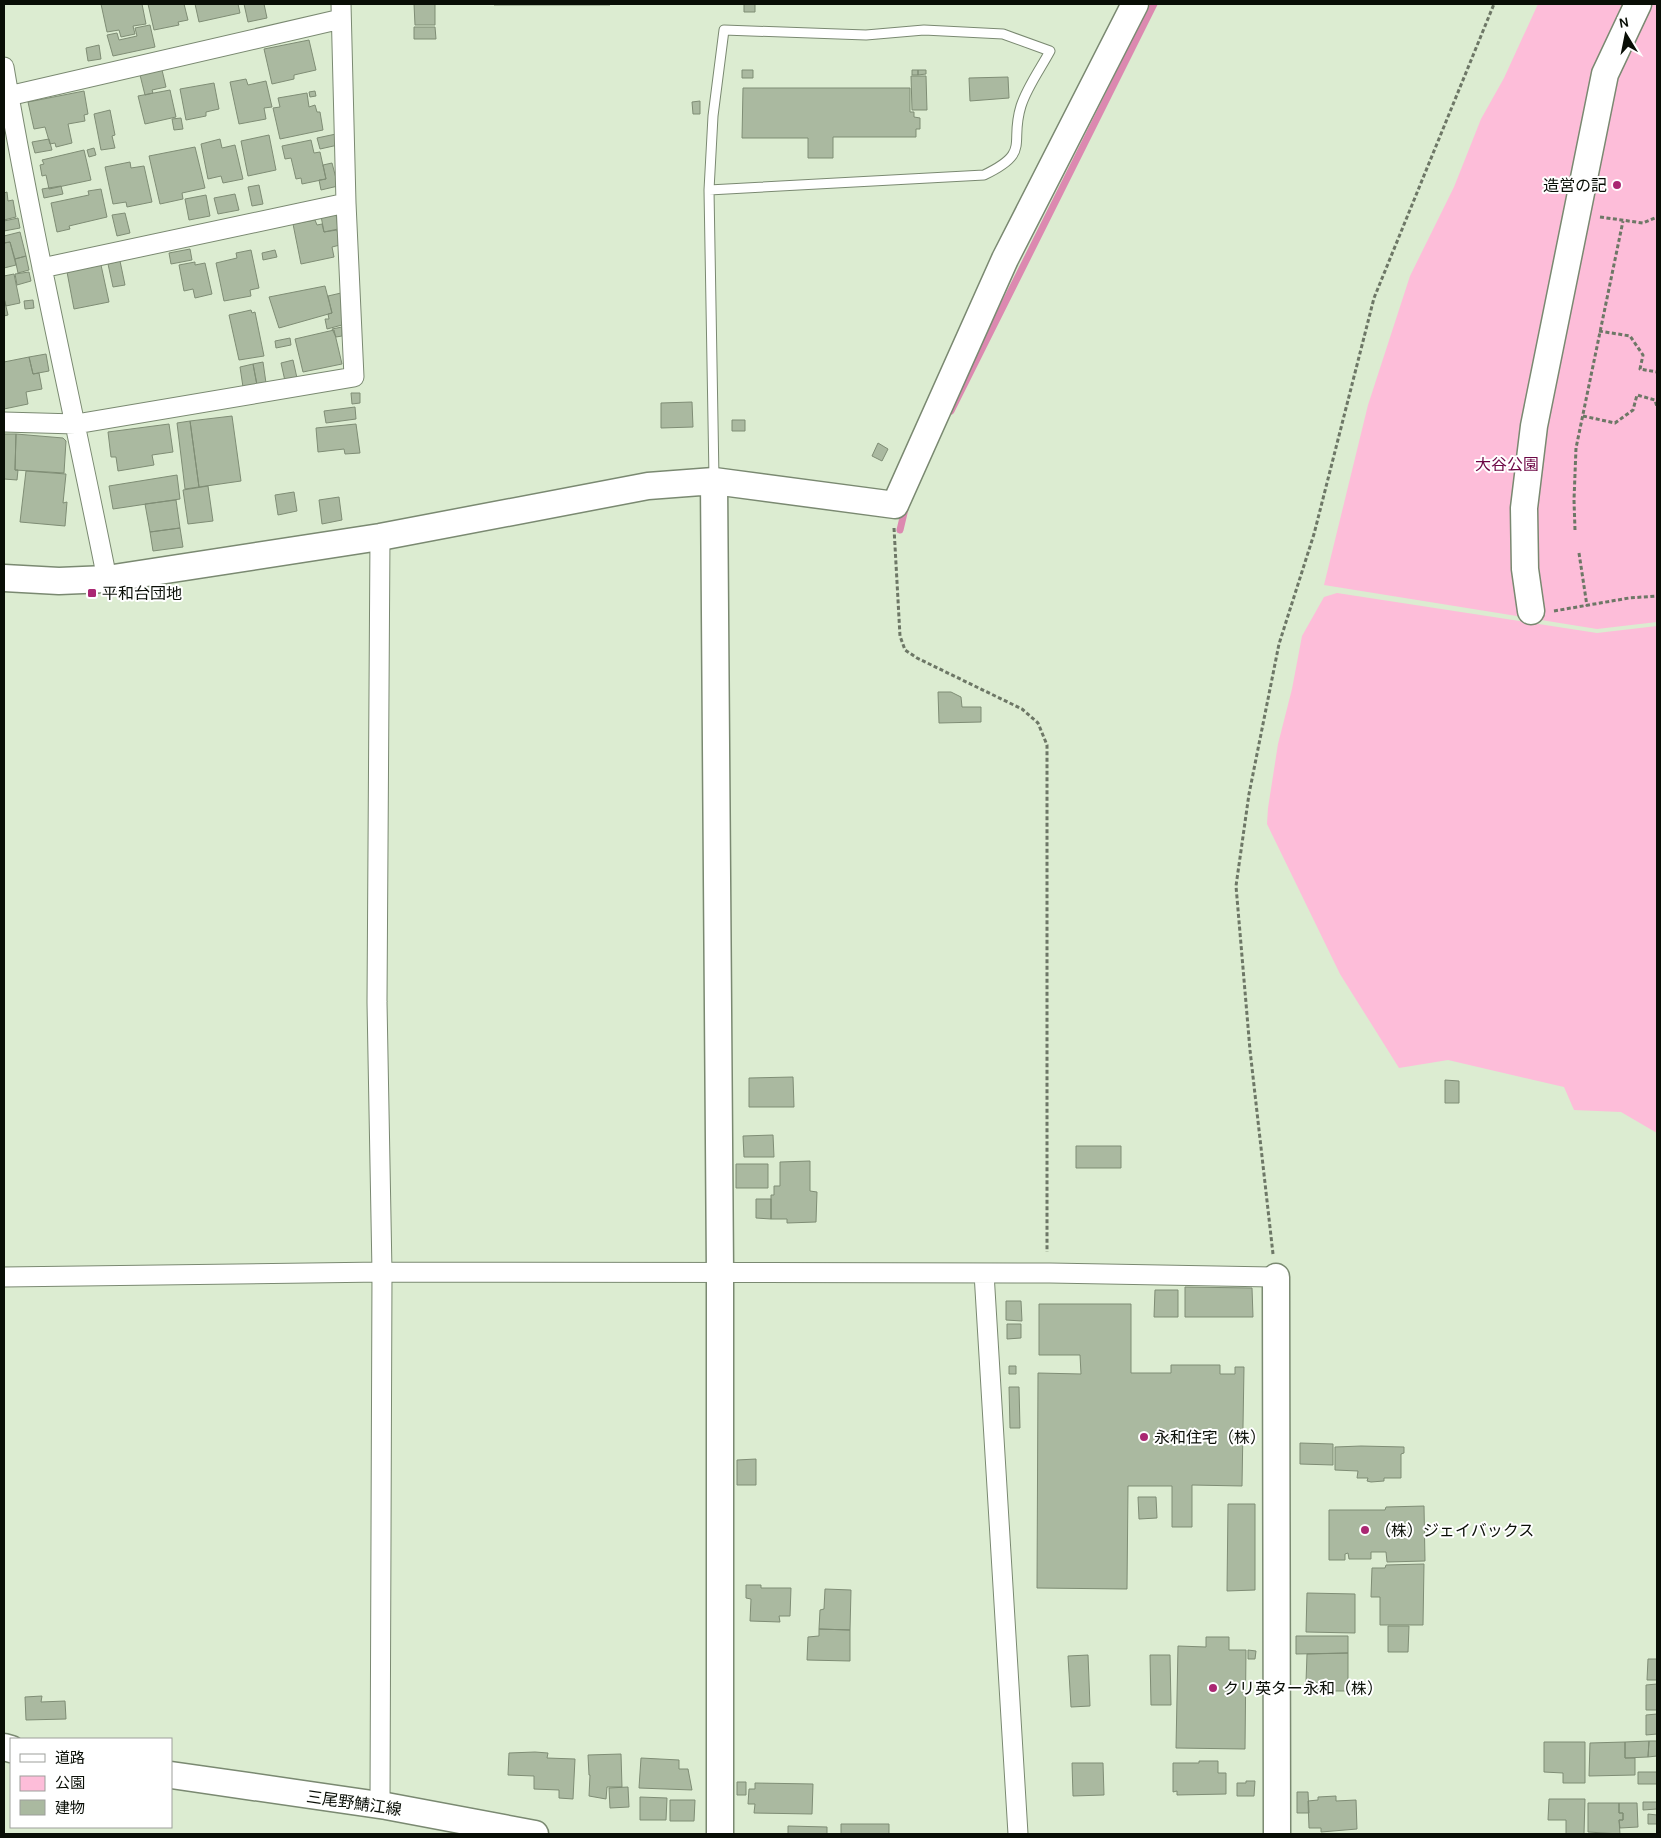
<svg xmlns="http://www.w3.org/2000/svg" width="1661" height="1838" viewBox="0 0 1661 1838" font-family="Karla,'Noto Sans JP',sans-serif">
  <rect width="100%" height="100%" fill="#dcecd1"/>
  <!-- green -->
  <path fill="#fdbdd9" d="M1538,4H1657V622L1597,629L1324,585L1368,405L1410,276L1454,187L1481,119L1504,78Z
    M1337,593L1597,633L1657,626V1133L1621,1112L1574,1110L1564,1087L1448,1060L1399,1068L1340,974L1267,824L1268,808L1278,744L1292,689L1302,636L1324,597Z"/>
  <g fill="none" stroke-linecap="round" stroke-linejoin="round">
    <!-- stream -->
    <path stroke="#dc89b0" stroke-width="7" d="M951,411L1154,4
      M900,530L905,509"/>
  </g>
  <!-- building -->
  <path fill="#aab9a0" stroke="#7f8d75" d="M101,4H142L146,24L133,26L135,34L121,37L119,30L107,32Z
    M148,4H184L188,20L178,22L179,25L154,30Z
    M195,4H238L240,13L199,22Z
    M244,4H264L267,18L248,22Z
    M414,4H435V25H415Z
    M494,4H610V5H494Z
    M744,4H755V12H744Z
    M150,25L155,47L113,56L107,35L117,33L119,40L137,36L135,28Z
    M414,27H435L436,39H414Z
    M309,40L316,70L294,75V79L272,84L264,49Z
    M99,45L101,59L88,61L86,48Z
    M162,70L166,87L152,90L153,93L145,95L140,75Z
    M742,70H753V78H742Z
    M912,70H918V75H912Z
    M918,70H926V74L918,75Z
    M911,76H926L927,110H912Z
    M1008,77L1009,98L970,101L969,78Z
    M246,79L248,85L266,81L272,107L264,108L266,119L239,124L230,82Z
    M214,83L219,109L206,112V116L186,120L180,89Z
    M743,88H910V112H914V117L920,118V129H916V137H833V158H808V138H742Z
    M170,90L176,117L145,124L138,96Z
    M84,91L88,114L84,115L85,121L68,124L72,143L56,147L55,143L50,144L45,127L34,129L28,102Z
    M315,91L316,96L310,97L309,92Z
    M307,93L309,107L315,105L317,112H320L323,130L280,139L273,108L280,107L278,98Z
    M700,101V114H693L692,102Z
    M110,110L115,135L112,136L115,148L101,150L94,114Z
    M181,118L183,129L174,130L172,119Z
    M336,134L338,145L320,149L317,138Z
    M269,135L276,170L248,176L241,141Z
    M49,139L52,150L35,153L32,142Z
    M220,139L222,148L235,145L243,179L223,183L221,176L208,179L201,144Z
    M311,140L314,153L320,152L326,179L302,184L301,178L296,179L291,158L285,159L282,146Z
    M195,147L205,188L182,193L183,199L160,204L149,156Z
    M94,148L96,155L89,157L87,150Z
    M84,150L91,180L49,189L46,175L42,176L40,165L44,164L42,160Z
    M130,162L131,168L144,166L152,202L127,207L126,202L113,204L105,167Z
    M332,163L338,186L321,190L319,180L326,179L323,165Z
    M259,185L263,204L252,206L248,187Z
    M61,186L63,194L44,198L42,189Z
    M101,189L107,217L69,226L70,229L57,232L51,203L89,195L88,191Z
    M7,192L8,201L13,200L16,217L4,220V193Z
    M235,194L239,210L218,214L214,198Z
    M206,195L210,216L189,220L185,199Z
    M125,213L130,233L117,236L112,215Z
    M336,214L338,229L324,232L321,216Z
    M18,218L20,228L4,231V221Z
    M315,220L317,225L322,224L324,232L337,230L340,245L332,247L334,257L301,264L293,224Z
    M20,232L26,256L15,259L10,242L4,243V236Z
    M10,242L16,265L4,268V243Z
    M190,249L192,260L171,264L169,253Z
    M251,250L259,288L250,290L251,296L224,301L216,263L237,258L236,253Z
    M275,250L277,257L263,260L262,253Z
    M26,256L29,270L18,273L15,259Z
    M120,261L125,285L113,287L108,264Z
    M195,262V265L205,263L212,294L195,298L193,289L184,291L179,265Z
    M101,265L109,302L74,309L67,272Z
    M29,272L31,281L17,285L15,274Z
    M14,274L20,303L6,306L4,298V276Z
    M325,286L332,313L279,328L269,297Z
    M341,293L342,325L327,329L325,319H329L328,314L332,313L328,296Z
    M4,298L8,315L4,316Z
    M33,300L34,308L25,309L24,301Z
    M251,310L252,313L255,312L264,356L239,360L229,315Z
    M342,327V336L336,337L332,329Z
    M334,330L342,364L303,372L295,339Z
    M290,338L291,345L276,348L275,341Z
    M46,354L49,371L33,374L29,357Z
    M29,357L33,374L39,373L42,389L26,392L28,404L4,409V362Z
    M293,360L297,378L285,381L281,363Z
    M263,362L266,383L257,385L253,364Z
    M253,364L257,385L243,387L240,367Z
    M351,393H360V403L352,404Z
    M692,402L693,427L661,428V403Z
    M355,407L356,419L326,423L324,411Z
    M232,416L241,481L199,487L190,421Z
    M732,420H745V431H732Z
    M190,421L199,487L185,489L177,423Z
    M169,424L173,452L152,455L154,465L118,471L116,457H111L108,432Z
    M356,424L360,453L345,454L344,449L318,452L316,428Z
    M4,434H16L15,470H18L17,480L4,479Z
    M16,434L63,438L66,441L64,473L15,470Z
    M878,443L888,449L882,461L872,456Z
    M26,471L66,474L63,503L67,502L65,526L20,522Z
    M177,475L180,499L113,509L109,486Z
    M208,486L213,521L188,524L183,490Z
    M294,492L297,511L278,515L275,495Z
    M339,497L342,520L322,524L319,500Z
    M176,500L180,528L150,532L145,504Z
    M180,528L183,547L153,551L150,532Z
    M938,692H951L961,697L962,707H981V722L939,723Z
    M793,1077L794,1107H749V1078Z
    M1445,1080L1459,1081V1103H1445Z
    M773,1135L774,1157H744L743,1136Z
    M1076,1146H1121V1168H1076Z
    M810,1161V1191L817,1192L816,1222L787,1223V1219H771V1195H774V1186H780V1162Z
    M736,1164H768V1188H736Z
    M756,1199H771V1219L756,1218Z
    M1185,1287L1252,1288L1253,1317H1185Z
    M1155,1290H1178V1317H1154Z
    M1006,1301H1021L1022,1321L1006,1320Z
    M1039,1304H1131V1373H1171V1365H1220V1374H1235V1367H1244L1242,1486L1192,1485V1527H1172V1486H1128L1127,1589L1037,1588L1038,1373L1081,1374L1080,1355H1039Z
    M1007,1324H1021V1338L1007,1339Z
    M1009,1366H1016V1374H1009Z
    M1009,1387H1019L1020,1428H1010Z
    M1300,1443L1333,1444V1465L1300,1464Z
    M1361,1446L1404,1447V1453L1401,1454V1478H1384V1481L1371,1482L1367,1481L1368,1478H1357L1358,1471L1335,1470V1447Z
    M756,1459V1485H737V1460Z
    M1138,1497H1156L1157,1518L1139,1519Z
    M1228,1504H1255V1590L1227,1591Z
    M1424,1506L1425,1561L1387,1562L1386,1552H1371V1559H1349L1348,1553L1345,1554V1560H1329V1510H1385L1386,1507Z
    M1424,1564L1423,1625H1380V1597H1371L1372,1568H1385L1386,1565Z
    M746,1585H761V1588H791L790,1616H779L780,1622L750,1621L751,1599L746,1598Z
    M825,1589L851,1590L850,1630L819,1629L820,1610L824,1609Z
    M1307,1593L1355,1594V1633L1306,1632Z
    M1388,1626H1409L1408,1652H1388Z
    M819,1629L850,1630V1661L807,1660L808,1637L819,1636Z
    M1296,1636H1348V1653L1296,1654Z
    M1206,1637H1229V1650H1246L1245,1749L1176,1748L1178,1646L1206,1647Z
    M1248,1650L1256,1651L1255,1659H1248Z
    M1348,1653V1691H1330V1694H1311V1682H1306L1307,1654Z
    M1088,1655L1090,1706L1071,1707L1068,1656Z
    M1150,1655H1170L1171,1705H1151Z
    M1648,1659H1657V1680H1647Z
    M1657,1684V1710H1646V1685Z
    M42,1696L41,1702L65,1701L66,1719L26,1720L25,1697Z
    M1657,1714V1734L1646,1735V1715Z
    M1649,1741H1657V1756L1648,1757Z
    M1649,1741L1648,1757L1625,1758V1742Z
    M1544,1742H1585V1783H1563V1773L1544,1772Z
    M1625,1742V1758H1635V1775L1589,1776L1590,1743Z
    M535,1752L548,1753L547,1758L575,1759L573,1799L559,1798V1790L534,1789V1776L508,1775L509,1753Z
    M621,1754L622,1787H607L606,1799L589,1796L590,1775H589L588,1755Z
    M641,1758L679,1760V1769H688L692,1790L639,1788Z
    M1199,1761H1218V1773H1226V1794L1177,1795V1791L1173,1792V1763H1199Z
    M1072,1763H1103L1104,1795L1073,1796Z
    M1638,1772H1657V1784H1638Z
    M1246,1781H1255L1254,1796H1237V1783H1246Z
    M737,1782H746V1795H737Z
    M755,1783L813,1784L812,1814L754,1813L755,1804H748L749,1789H755Z
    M628,1787L629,1807L610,1808L609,1788Z
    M1297,1792H1308L1309,1813H1297Z
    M1336,1796V1801L1356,1800L1357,1829L1321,1832V1828H1309L1308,1801L1318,1800V1797Z
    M640,1797L667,1798L666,1820H640Z
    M1549,1799H1585L1584,1834H1566V1820H1548Z
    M670,1800H695L694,1821H670Z
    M1643,1802H1657V1809L1643,1810Z
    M1588,1803H1619V1813H1623V1820H1619L1620,1834L1588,1832Z
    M1619,1803H1637L1638,1827L1620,1828L1619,1820H1623V1813H1619Z
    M1648,1814L1657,1815V1824H1648Z
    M841,1824H889V1834H841Z
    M788,1826L827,1827V1834H788Z"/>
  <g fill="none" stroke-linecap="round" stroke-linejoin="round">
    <defs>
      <path id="lane" d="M709,190L984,175C1032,152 1009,144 1021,106C1027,87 1041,68 1050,51L1003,34L924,30L866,35L724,30L713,116L709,190L714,478"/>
      <path id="street" d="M4,67C33,239 73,408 107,579
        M4,97L341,19
        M42,268L346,203
        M4,422L76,424L354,377L346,203L341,4
        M380,537L377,1002L382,1272L380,1802L386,1806
        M984,1273L1018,1834
        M4,1277L382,1272L1050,1273L1276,1277"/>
      <path id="secondary" d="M714,481L720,1274V1834
        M4,578L59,581L107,579L380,537L648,486L714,481L895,505L1005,259L1135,4
        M1531,611L1525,569L1524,508L1534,426L1605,74L1638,4
        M1276,1277L1277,1834
        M4,1747L11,1749
        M171,1775L386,1806L535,1834"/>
    </defs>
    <!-- lane casing -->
    <use href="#lane" stroke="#7a8971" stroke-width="11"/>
    <!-- street casing -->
    <use href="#street" stroke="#7a8971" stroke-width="21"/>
    <!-- secondary casing -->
    <use href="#secondary" stroke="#7a8971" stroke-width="29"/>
    <!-- path -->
    <path stroke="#6d7766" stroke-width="3" stroke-dasharray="4 2.5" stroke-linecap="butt" d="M1600,217L1643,223L1657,217
      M1599,331L1630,336L1643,355L1640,369L1657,372
      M1583,416L1615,423L1633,410L1637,395L1655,400L1657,407
      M894,528L900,636L905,650L917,658L1022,709L1038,723L1047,745V1252
      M1575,530L1574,500L1576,448L1623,221
      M1579,553L1587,606
      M1554,611L1629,598L1657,596
      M1273,1254L1250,1050L1236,886L1249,794L1279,644L1314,534L1374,298L1494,4"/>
    <!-- lane -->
    <use href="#lane" stroke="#fff" stroke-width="9"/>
    <!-- street -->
    <use href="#street" stroke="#fff" stroke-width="19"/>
    <!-- secondary -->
    <use href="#secondary" stroke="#fff" stroke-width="26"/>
  </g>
  <!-- markers -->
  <g fill="#aa2772" stroke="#fff" stroke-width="2">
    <circle cx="1617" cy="185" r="5"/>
    <rect x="87" y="588" width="10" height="10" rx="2.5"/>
    <circle cx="1144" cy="1437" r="5"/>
    <circle cx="1365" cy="1530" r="5"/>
    <circle cx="1213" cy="1688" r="5"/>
  </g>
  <g text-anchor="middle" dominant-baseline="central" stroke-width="4" stroke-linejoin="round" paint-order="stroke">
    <!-- poi labels -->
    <g font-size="16" fill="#090e06" stroke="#fff" text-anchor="start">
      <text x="1607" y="185" text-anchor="end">造営の記</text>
      <text x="102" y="593">平和台団地</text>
      <text x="1154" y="1437">永和住宅（株）</text>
      <text x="1375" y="1530">（株）ジェイバックス</text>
      <text x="1223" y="1688">クリ英ター永和（株）</text>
    </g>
    <!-- park labels -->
    <g font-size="16" fill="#6c0644" stroke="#fff">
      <text x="1507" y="464">大谷公園</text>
    </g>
    <!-- street labels -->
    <g font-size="16" fill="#090e06" stroke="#fff">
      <text transform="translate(354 1803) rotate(8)">三尾野鯖江線</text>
    </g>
  </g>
  <!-- border -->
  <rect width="1661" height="1838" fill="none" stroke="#090e06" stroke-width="10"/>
  <!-- legend -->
  <rect x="10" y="1738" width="162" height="90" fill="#ffffff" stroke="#9d9f9b"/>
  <rect x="20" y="1754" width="25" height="8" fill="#ffffff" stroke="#9d9f9b"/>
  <text x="55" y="1763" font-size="15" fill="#090e06">道路</text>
  <rect x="20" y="1776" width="25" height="15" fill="#fdbdd9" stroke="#9d9f9b"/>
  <text x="55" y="1788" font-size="15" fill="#090e06">公園</text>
  <rect x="20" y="1800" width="25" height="15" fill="#aab9a0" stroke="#9d9f9b"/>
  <text x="55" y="1813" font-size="15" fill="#090e06">建物</text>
  <!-- north arrow -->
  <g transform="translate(1626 35) rotate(350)" stroke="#ffffff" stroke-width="4" paint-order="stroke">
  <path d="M0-4L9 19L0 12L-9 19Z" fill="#090e06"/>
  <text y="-8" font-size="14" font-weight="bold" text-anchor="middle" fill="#090e06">N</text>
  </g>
</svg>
